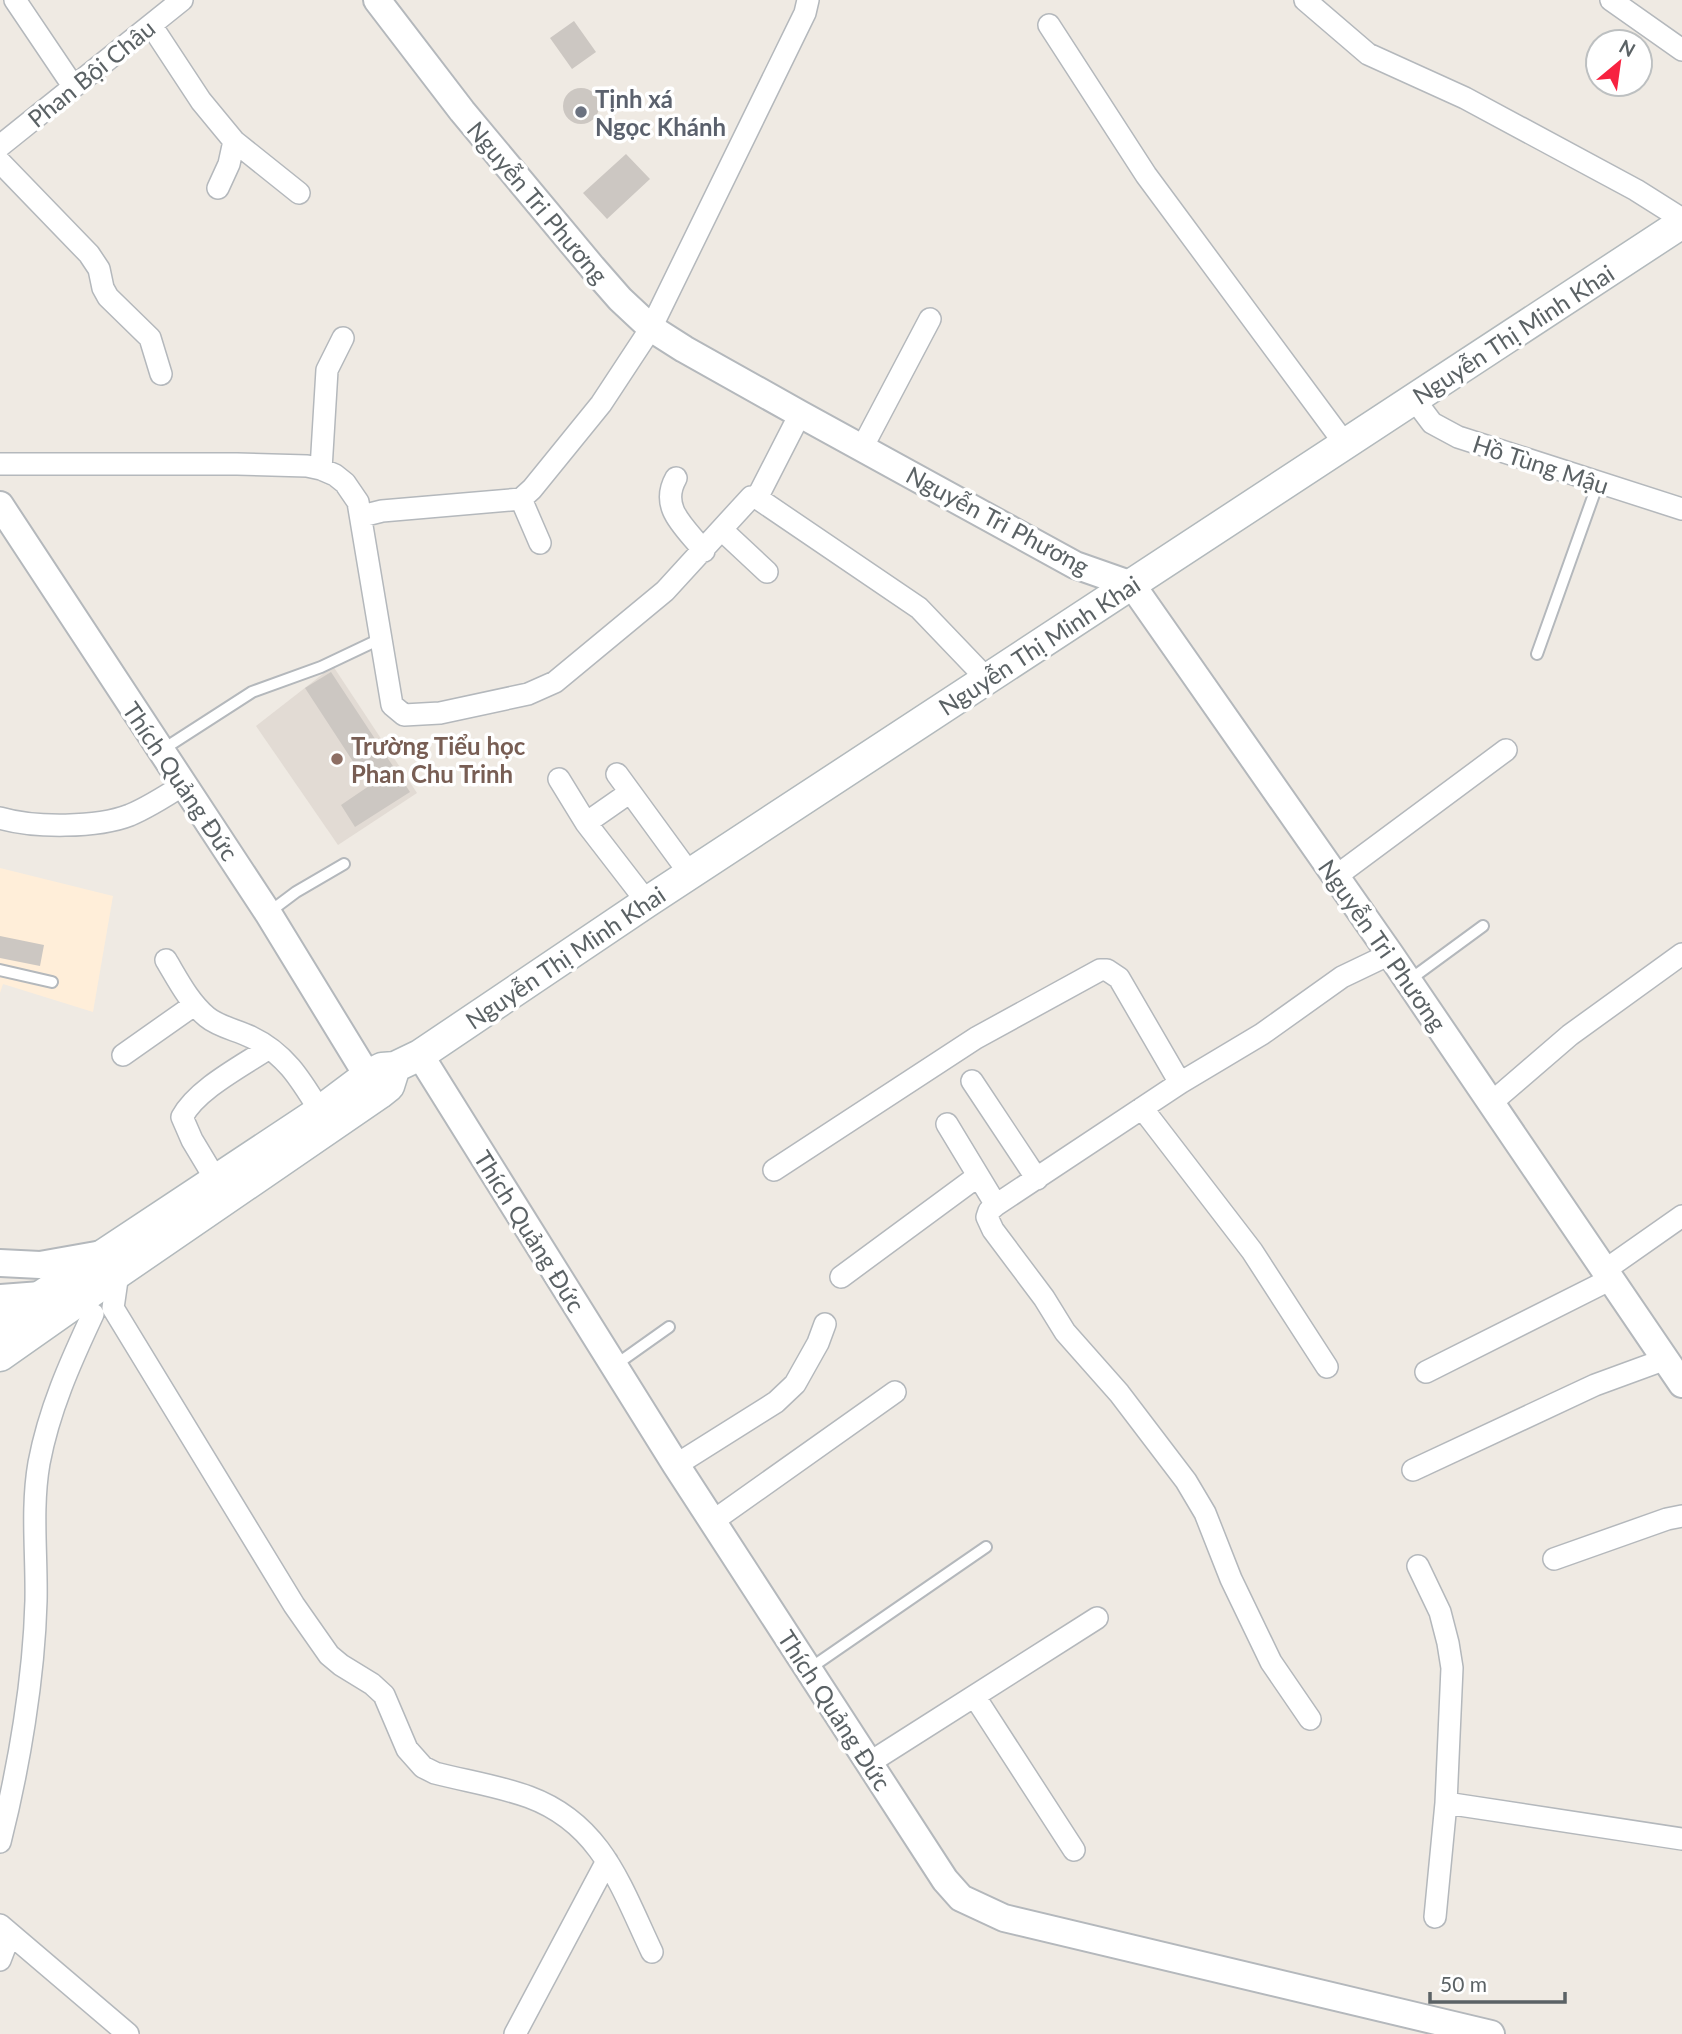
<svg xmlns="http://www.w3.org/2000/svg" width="1682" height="2034" viewBox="0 0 1682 2034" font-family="Lato,sans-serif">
  <rect width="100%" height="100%" fill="#efeae3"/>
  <!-- commercial -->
  <path fill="#ffeed9" d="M0,868L113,896L93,1012L3,984L0,993Z"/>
  <!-- education -->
  <path fill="#e2dbd4" d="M333,666L417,793L338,845L256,726Z"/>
  <!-- building -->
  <path fill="#ccc7c2" d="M574,21L596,52L572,69L550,38Z
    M563 106a18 18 0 1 1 36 0a18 18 0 1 1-36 0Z
    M626,154L650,179L607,219L583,193Z
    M331,672L410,792L355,827L341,805L369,786L305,688Z
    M0,936L44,945L40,966L0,958Z"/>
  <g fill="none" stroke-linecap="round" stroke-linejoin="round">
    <defs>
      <path id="service" d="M1537,654L1598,483
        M162,750L252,692L321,667L380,639
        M268,913L296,892L344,864
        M0,970L52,982
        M1408,981L1483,926
        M614,1366L669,1327
        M809,1669L986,1547"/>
      <path id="minor" d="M15,0L73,86
        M1305,0L1368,54L1465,98L1636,190L1682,219
        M1611,0L1682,50
        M151,25L201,101L234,141L299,193
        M1049,25L1146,175L1345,444
        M0,146L182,0
        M0,162L89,254L99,269L103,288L108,297L150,338L161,374
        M218,188L229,164L234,141
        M1414,399L1432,423L1458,437L1682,509
        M862,448L930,319
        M0,464H237L307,466L321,469L335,475L345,483L358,502L392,705L404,715L440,713L528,694L555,682L665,591L751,497L757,498L919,608L987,679
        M321,469L327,370L343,338
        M676,478C659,508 685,527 704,551
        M757,498L800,414
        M521,499L540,543
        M362,516L382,511L521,499L532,489L601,404L651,328L805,13L808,0
        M722,530L767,572
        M617,774L690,874
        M559,779L586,823L647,902
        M0,818C34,828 97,828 130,815C149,807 166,796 183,785
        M586,823L629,793
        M1335,877L1506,750
        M166,960C178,980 189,1002 207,1017C219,1027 237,1030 251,1037C285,1053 301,1080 320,1111
        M123,1055L194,1005
        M972,1081L1037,1179
        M1491,1103L1570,1035L1682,954
        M1142,1108L1252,1251L1327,1367
        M947,1124L996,1205
        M774,1170L976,1038L1100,970H1107L1119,978L1180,1083
        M216,1180L192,1140L182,1117C197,1089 242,1066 269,1048
        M1605,1270L1682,1216
        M118,1273L113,1308L294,1605L329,1655L341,1665L372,1684L384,1695L407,1749L423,1767L435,1773C466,1781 499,1786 529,1797C602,1824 621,1887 652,1952
        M841,1277L978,1176
        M1426,1372L1611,1279
        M676,1465L776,1402L795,1384L818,1343L825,1324
        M1413,1470L1595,1385L1666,1359
        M713,1521L895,1392
        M1554,1559L1667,1519L1682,1516
        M1418,1566L1440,1612L1448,1643L1452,1668L1446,1803L1435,1917
        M975,1697L1074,1850
        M1310,1719L1271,1662L1231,1579L1205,1513L1186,1481L1119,1393L1065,1332L1044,1298L993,1230L987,1217L989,1211L996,1205L1180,1083L1262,1034L1342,977L1390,954
        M869,1763L1097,1618
        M1446,1803L1682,1839
        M0,1842C19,1767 34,1678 36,1601C37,1555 31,1509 39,1463C49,1410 70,1363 93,1314
        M0,1925L128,2034
        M0,1960L10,1934
        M515,2034L607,1861"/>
      <path id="tertiary" d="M377,0L462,111L592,267L620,299L651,328L684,349L800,414L1075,565L1132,585L1390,954L1682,1384
        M0,505L268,913L378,1093
        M420,1055L676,1465L945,1880L961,1898L1004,1918L1491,2034
        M0,1263L40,1265L102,1254
        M0,1298L41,1295L45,1300"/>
      <path id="secondary" d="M0,1323L320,1111L368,1075L382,1068L395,1067L420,1055L647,902L1682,223
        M0,1356L118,1273L379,1094L389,1086L395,1067"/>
    </defs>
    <!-- service casing -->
    <use href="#service" stroke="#b4b8bc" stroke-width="14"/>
    <!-- minor casing -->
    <use href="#minor" stroke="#b4b8bc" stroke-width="24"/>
    <!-- tertiary casing -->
    <use href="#tertiary" stroke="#b4b8bc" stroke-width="30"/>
    <!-- secondary casing -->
    <use href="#secondary" stroke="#b2b9bc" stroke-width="33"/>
    <!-- service -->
    <use href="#service" stroke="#fff" stroke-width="10"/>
    <!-- minor -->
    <use href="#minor" stroke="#fff" stroke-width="21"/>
    <!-- tertiary -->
    <use href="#tertiary" stroke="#fff" stroke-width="26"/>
    <!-- secondary -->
    <use href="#secondary" stroke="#fff" stroke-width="30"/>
  </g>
  <!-- markers -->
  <circle fill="#6b7280" stroke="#fff" stroke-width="2.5" cx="581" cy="112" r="7"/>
  <circle fill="#8d6e63" stroke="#fff" stroke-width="2.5" cx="337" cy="759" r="7"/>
  <g text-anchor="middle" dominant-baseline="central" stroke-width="7" stroke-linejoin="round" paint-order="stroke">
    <!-- street labels -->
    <g font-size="24" fill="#5b6265" stroke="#fff">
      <text transform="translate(91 73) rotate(-39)">Phan Bội Châu</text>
      <text transform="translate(538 202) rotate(50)">Nguyễn Tri Phương</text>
      <text transform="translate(1513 334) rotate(-33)">Nguyễn Thị Minh Khai</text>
      <text transform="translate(1541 464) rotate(18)">Hồ Tùng Mậu</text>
      <text transform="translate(998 520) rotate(28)">Nguyễn Tri Phương</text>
      <text transform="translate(1039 645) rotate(-33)">Nguyễn Thị Minh Khai</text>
      <text transform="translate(181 781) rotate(56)">Thích Quảng Đức</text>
      <text transform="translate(1383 945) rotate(55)">Nguyễn Tri Phương</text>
      <text transform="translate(565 957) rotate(-34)">Nguyễn Thị Minh Khai</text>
      <text transform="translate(530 1231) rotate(58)">Thích Quảng Đức</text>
      <text transform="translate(835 1710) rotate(57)">Thích Quảng Đức</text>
    </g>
    <!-- worship labels -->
    <g font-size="24" font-weight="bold" fill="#5b616d" stroke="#fff" text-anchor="start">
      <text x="595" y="98">Tịnh xá<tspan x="595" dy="28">Ngọc Khánh</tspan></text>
    </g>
    <!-- education labels -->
    <g font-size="24" font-weight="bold" fill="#785e54" stroke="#fff" text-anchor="start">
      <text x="351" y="745">Trường Tiểu học<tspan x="351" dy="28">Phan Chu Trinh</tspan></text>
    </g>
  </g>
  <!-- north arrow -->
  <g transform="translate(1619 63) rotate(29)"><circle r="33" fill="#ffffff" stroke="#bdc0c1" stroke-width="2"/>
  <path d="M0-5L12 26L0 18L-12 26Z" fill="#f72240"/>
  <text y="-10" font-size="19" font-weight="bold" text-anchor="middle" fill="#5b6265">N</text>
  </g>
  <!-- scale -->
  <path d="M1430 1992v10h135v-10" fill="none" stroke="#5b6265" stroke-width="3.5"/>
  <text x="1440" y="1992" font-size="21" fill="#5b6265" stroke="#ffffff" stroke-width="5" paint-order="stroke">50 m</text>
</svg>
